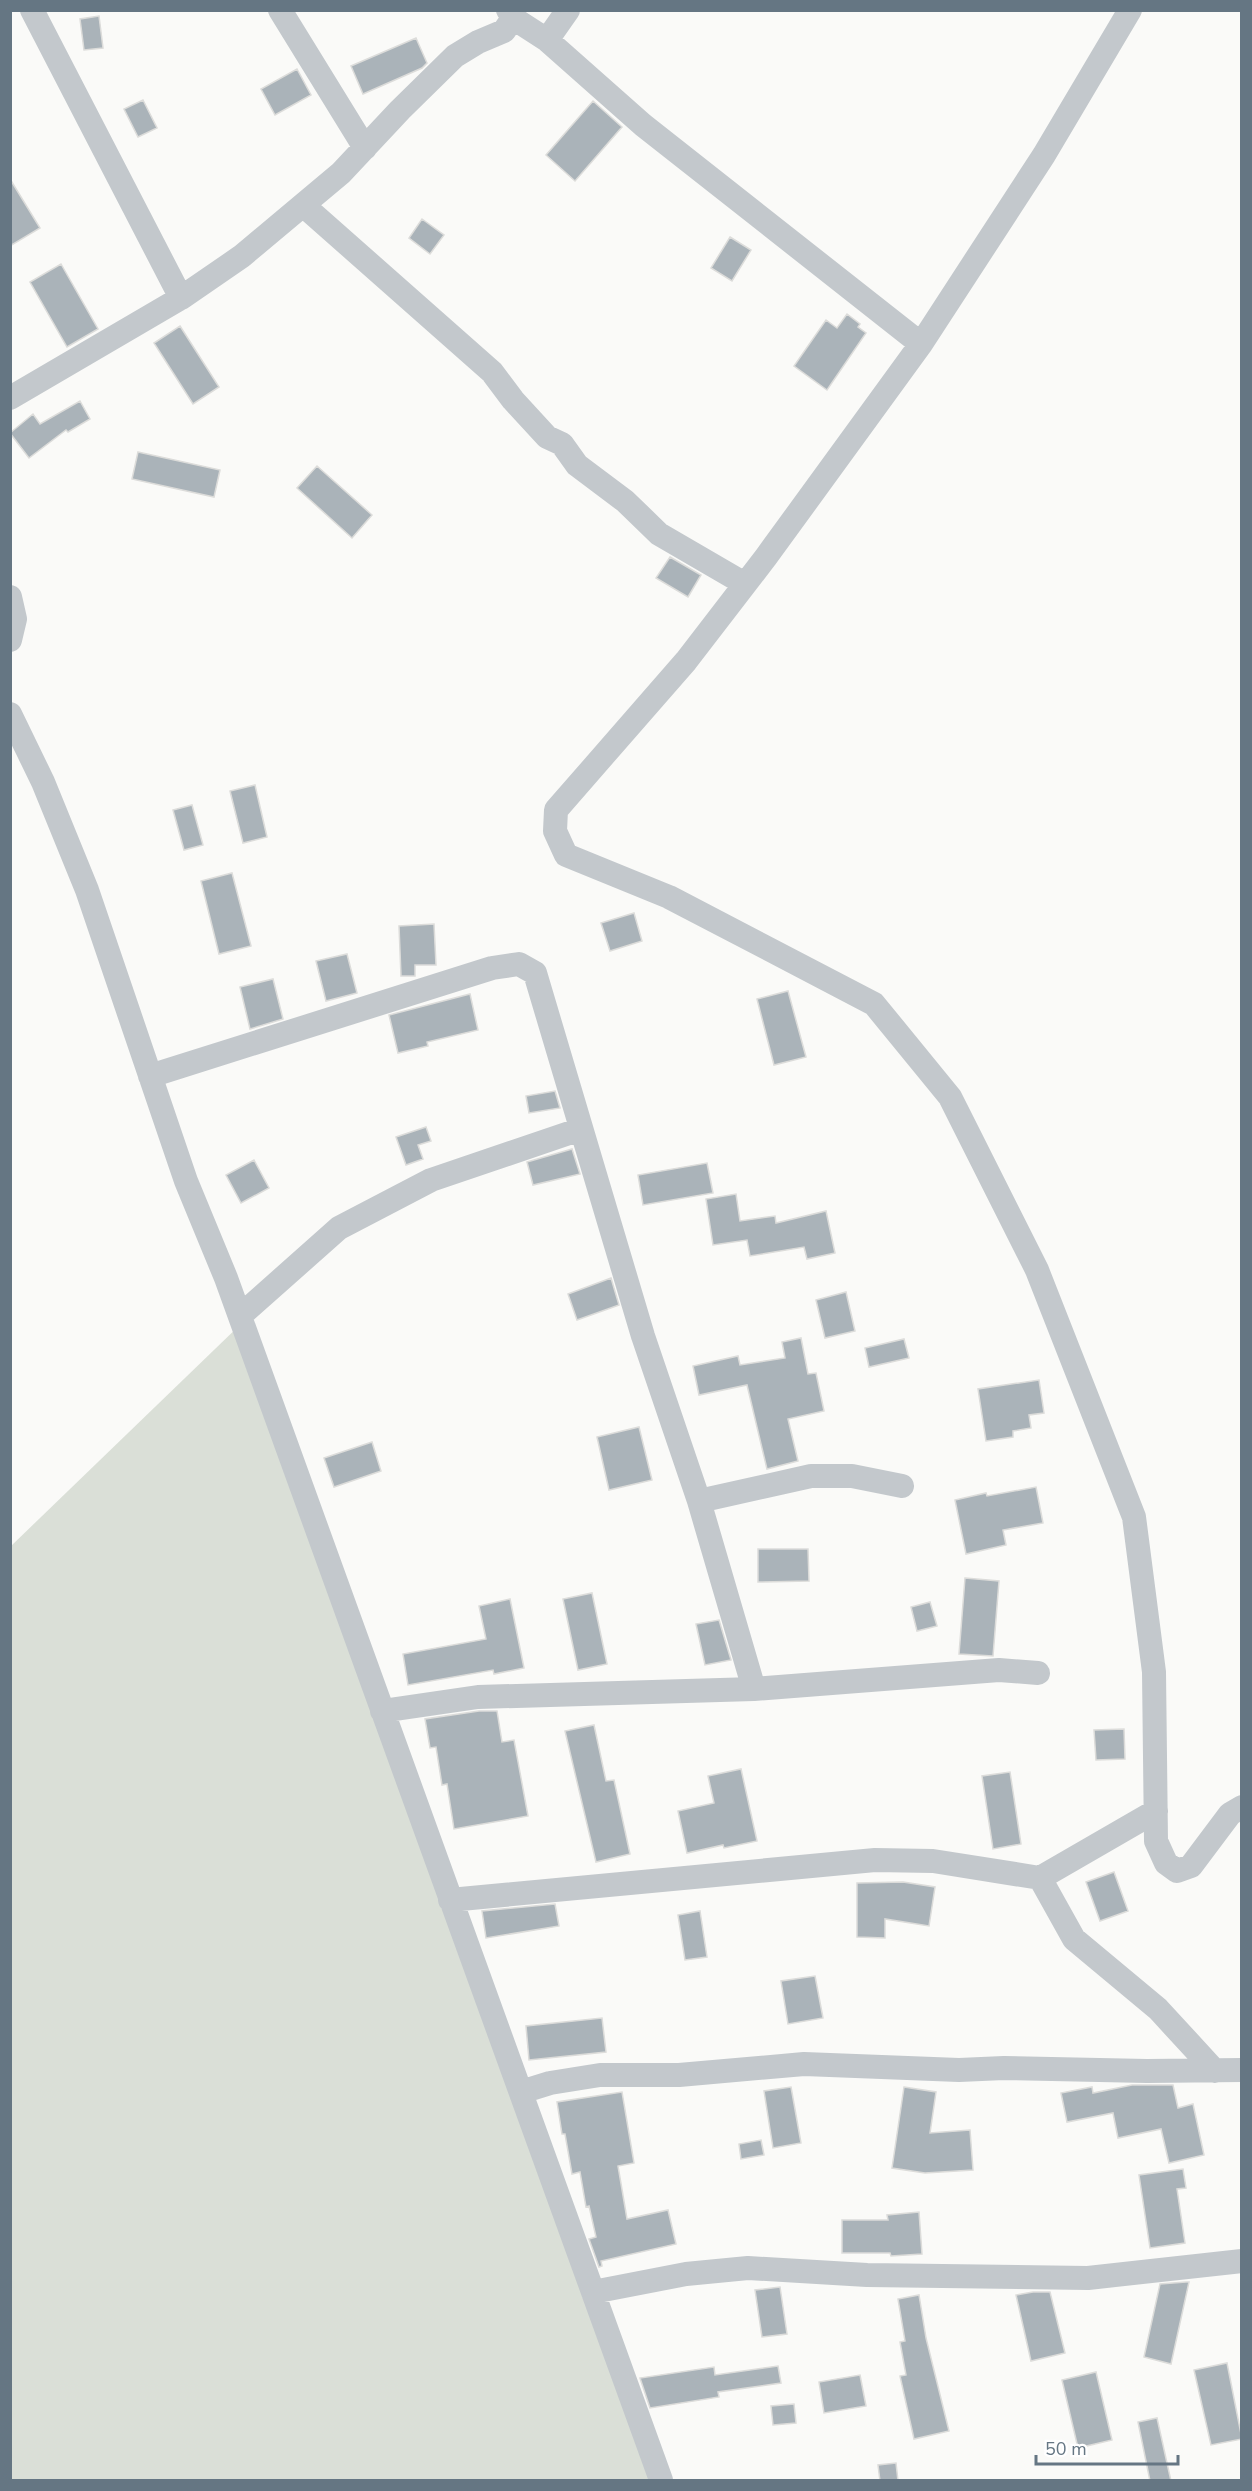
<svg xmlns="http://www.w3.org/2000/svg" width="1252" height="2491" viewBox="0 0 1252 2491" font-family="'Nunito Sans',sans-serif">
  <rect width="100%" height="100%" fill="#fafaf8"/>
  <!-- green -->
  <path fill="#dadfd7" d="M244,1321L649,2480H11V1546Z"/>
  <!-- building -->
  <path fill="#aab3b9" stroke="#dcdcda" stroke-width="1.5" d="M99,16L103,48L84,50L80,19Z
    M416,38L427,63L422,68L363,94L351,66Z
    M297,69L311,95L275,115L261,89Z
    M143,100L157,128L138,137L124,109Z
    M593,101L622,127L575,181L546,155Z
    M10,179L40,228L10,246Z
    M422,219L444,235L430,254L409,238Z
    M730,237L751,250L732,281L711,268Z
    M61,264L98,329L67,347L30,282Z
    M847,314L860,324L858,327L866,333L827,390L794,366L826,320L837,328Z
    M180,326L219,387L193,404L154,343Z
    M80,401L90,419L68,432L66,430L29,458L10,433L33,414L40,424Z
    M138,452L220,470L214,497L132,479Z
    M317,466L372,515L352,538L297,488Z
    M670,557L701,575L688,597L656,578Z
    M255,785L267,837L243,843L230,791Z
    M192,805L203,845L184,850L173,810Z
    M232,873L251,946L219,954L201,881Z
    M634,913L642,941L610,951L601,923Z
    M434,924L436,965H415V976H401L399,926Z
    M347,954L357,993L326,1001L316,961Z
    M273,979L283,1019L250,1029L240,987Z
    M788,991L806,1057L774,1065L757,999Z
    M470,994L478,1030L427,1042L428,1046L398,1053L389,1015Z
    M555,1091L560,1108L529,1113L526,1096Z
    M426,1127L431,1141L418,1145L423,1159L406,1165L396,1137Z
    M572,1149L580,1174L533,1185L527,1162Z
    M254,1160L269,1188L241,1203L226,1175Z
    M707,1163L713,1193L643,1205L638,1175Z
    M736,1194L740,1221L775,1216L776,1223L826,1211L835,1253L807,1259L804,1247L750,1256L747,1240L713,1245L706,1199Z
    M611,1278L619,1305L577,1320L568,1294Z
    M846,1292L855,1331L825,1338L816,1300Z
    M801,1338L808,1374L816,1373L824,1411L788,1419L798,1461L767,1469L747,1385L699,1395L693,1366L738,1356L740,1365L785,1358L782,1342Z
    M904,1339L909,1358L869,1367L865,1348Z
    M1039,1380L1044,1413L1029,1415L1031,1428L1013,1431V1437L986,1441L978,1389Z
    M639,1427L652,1480L609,1490L597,1437Z
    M372,1442L381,1471L334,1487L324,1458Z
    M1036,1487L1043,1523L1003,1530L1006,1545L966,1554L955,1500L986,1493L987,1496Z
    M758,1549H808L809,1581L758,1582Z
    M965,1578L999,1581L993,1656L959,1654Z
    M592,1593L607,1664L578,1670L563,1599Z
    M510,1599L524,1668L494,1674L493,1670L408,1685L403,1654L486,1639L479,1606Z
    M930,1602L937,1626L917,1631L911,1607Z
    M719,1620L731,1660L705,1665L696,1624Z
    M479,1711H497L502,1742L514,1740L528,1816L454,1829L447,1784L442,1785L436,1747L430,1748L425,1719Z
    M594,1725L606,1781L614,1780L630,1854L596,1862L565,1731Z
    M1124,1729L1125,1759L1096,1760L1094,1730Z
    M741,1769L757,1841L724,1848L723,1845L687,1853L678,1811L714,1803L708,1776Z
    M1010,1772L1021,1844L993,1849L982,1776Z
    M1114,1872L1128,1911L1100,1921L1086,1882Z
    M903,1882L935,1887L929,1926L885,1919V1938L857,1937V1883Z
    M555,1904L559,1926L486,1938L482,1911Z
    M700,1911L707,1957L685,1960L678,1915Z
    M815,1976L823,2018L788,2024L781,1981Z
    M602,2018L606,2052L529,2060L526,2026Z
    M1132,2085H1173L1178,2108L1193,2104L1204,2155L1169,2163L1161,2129L1118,2138L1113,2113L1067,2122L1061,2093L1092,2087L1093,2093Z
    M791,2087L801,2143L773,2148L764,2091Z
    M904,2087L936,2092L930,2133L970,2130L973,2170L925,2173L892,2168Z
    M622,2092L634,2163L618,2166L627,2219L668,2210L676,2244L601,2261L602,2266L599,2267L589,2239L596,2237L589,2206L586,2207L580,2172L572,2174L565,2134H562L557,2102Z
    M761,2140L764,2155L741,2159L739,2144Z
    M1183,2169L1186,2188L1177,2189L1185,2243L1150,2248L1139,2175Z
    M919,2212L922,2254L891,2256L890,2253H842V2220H888L887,2215Z
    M1186,2282H1189L1171,2364L1144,2357L1160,2284Z
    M780,2287L787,2334L762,2337L755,2290Z
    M1033,2292H1050L1065,2353L1031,2361L1016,2295Z
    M919,2295L926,2338L949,2431L914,2439L900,2376L906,2375L900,2342L905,2341L898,2299Z
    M1227,2363L1242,2439L1211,2445L1194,2370Z
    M778,2366L781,2383L718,2392L719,2397L650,2408L640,2378L714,2367L715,2375Z
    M1096,2372L1112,2440L1078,2448L1062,2380Z
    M860,2375L866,2406L824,2413L819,2382Z
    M794,2404L796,2423L773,2425L771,2406Z
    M1157,2418L1171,2481H1150L1138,2422Z
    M896,2463L898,2481H880L878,2465Z"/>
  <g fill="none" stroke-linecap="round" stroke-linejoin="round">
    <!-- minor -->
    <path stroke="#c3c8cc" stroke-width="24" d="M32,10L181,298
      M280,10L365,148
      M508,10L513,18L547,40L643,125L921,344
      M1130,10L1044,155L921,344L766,557L686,661L556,810L555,831L566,855L669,897L874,1004L950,1097L1037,1270L1134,1517L1154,1672L1156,1841L1166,1863L1177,1871L1191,1866L1230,1814L1242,1807
      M547,40L568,10
      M303,205L492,372L513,400L547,437L562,444L577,465L625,501L659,534L745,584
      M10,398L181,298L242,256L341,173L400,110L455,56L478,42L504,31L513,18
      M10,597L15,619L10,640
      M10,714L43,782L87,890L186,1181L226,1278L661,2480
      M150,1076L492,968L519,964L535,973L643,1336L699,1501L754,1689
      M240,1316L339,1228L431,1180L581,1129
      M699,1501L811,1476H852L902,1486
      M382,1711L478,1697L754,1689L999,1670L1038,1673
      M1040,1878L1074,1939L1158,2009L1215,2071
      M450,1900L875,1860L933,1861L1040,1878L1156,1811
      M521,2092L550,2083L600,2075H679L804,2064L959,2070L1004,2068L1147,2071L1242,2070
      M593,2292L686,2274L748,2268L867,2275L1088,2278L1242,2261"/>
  </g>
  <!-- border -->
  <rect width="1252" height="2491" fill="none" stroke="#657683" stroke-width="24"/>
  <!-- scale -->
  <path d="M1036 2455v9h142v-9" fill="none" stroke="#657683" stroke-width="3"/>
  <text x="1045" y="2455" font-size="18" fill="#657683" stroke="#ffffff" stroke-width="4.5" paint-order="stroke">50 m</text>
</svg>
